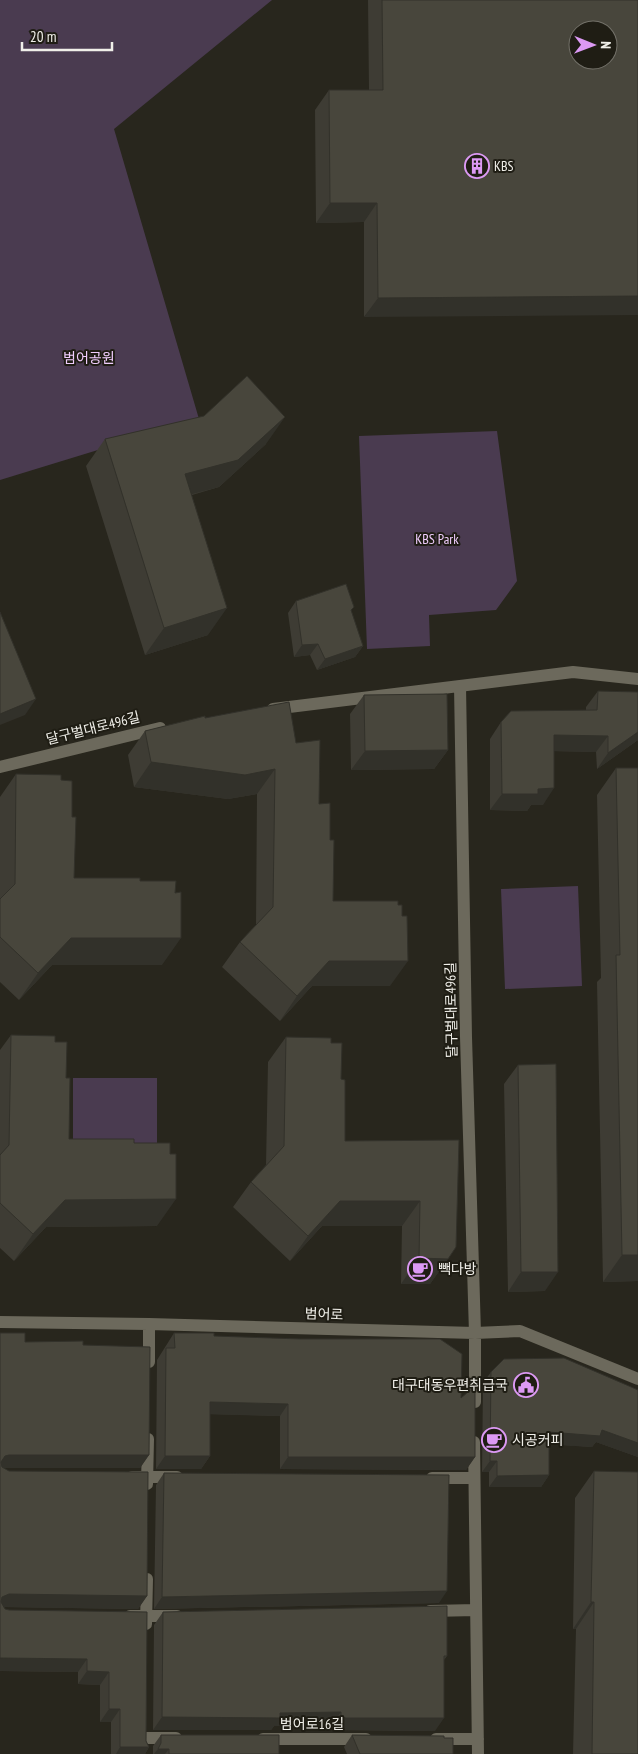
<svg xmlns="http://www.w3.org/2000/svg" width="638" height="1754" viewBox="0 0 638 1754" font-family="'PT Sans Narrow','Noto Sans KR',sans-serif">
  <rect width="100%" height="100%" fill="#28261d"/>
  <!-- green -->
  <path fill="#4a3b50" d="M0,0H272L114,129L199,419L0,480Z
    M497,431L517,581L496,610L429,615L430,646L367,649L359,436Z
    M578,886L582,986L505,989L501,889Z
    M73,1078H157V1155L73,1156Z"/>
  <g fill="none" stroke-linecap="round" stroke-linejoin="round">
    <!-- street -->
    <path stroke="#6c695c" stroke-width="12" d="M460,686L466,1037L475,1333V1402
      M273,709L573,672L638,679
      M0,767L160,728
      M0,1322L149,1324L475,1333L520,1331L638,1379
      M149,1362V1324
      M474,1442L478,1754
      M132,1477H177
      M432,1478H474
      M147,1484L148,1439
      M430,1611L476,1610
      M130,1616H177
      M146,1624L147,1579
      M145,1738H176
      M263,1739H366
      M436,1739H478"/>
  </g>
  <!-- wall -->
  <path fill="#3e3c34" d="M368,0H638L364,317V222L316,223L315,110L329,90H369Z
    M105,439L266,444L219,487L192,495L208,635L145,655L86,466Z
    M296,601L354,607L351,610L363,646L355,657L317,670L310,655L294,657L288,613Z
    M598,691L638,740L597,769L596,752L554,751L543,805H531L527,811L490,810V739L501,722L586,711V707Z
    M364,695L448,750L434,769L351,770L350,714Z
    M205,718L296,743L319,804L330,840L333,901L390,986H312L280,1021L222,967L240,942L256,925L257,794L228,799L134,787L128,755L145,731Z
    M616,768L638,1281L603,1282L597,982L601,978L597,795Z
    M16,774L61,780L72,817L74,878L140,881L162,965H52L19,1000L0,982V797Z
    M11,1035L55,1042L66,1078L69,1139L134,1143L157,1226L46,1227L14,1261L0,1248V1050Z
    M286,1037L331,1043L341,1079L345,1141L459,1140L456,1247L430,1284H401L402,1226H322L290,1261L233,1207L251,1182L266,1165L268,1062Z
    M518,1065L545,1291L508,1292L504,1084Z
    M0,1333L25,1342L83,1345L149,1455L140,1468H3L147,1596L138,1609L4,1607L5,1609L9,1610L147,1612L146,1741L149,1747L145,1754H111V1722H100V1685L78,1684V1672L0,1671Z
    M174,1333L214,1336L461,1398L475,1457L466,1470L280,1469V1416L210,1414V1456L201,1469H156L157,1360Z
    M491,1372L629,1386L638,1390V1457L596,1442L592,1447L549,1444V1475L541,1487H489V1472H482L483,1383Z
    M594,1471L638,1754H573L576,1629H573L575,1498Z
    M164,1473L439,1603L154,1609L156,1485Z
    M163,1612L447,1656L444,1660L435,1731L337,1730L332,1729V1725L274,1726L271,1730H153L154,1625Z
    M161,1735L279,1754H153V1746Z
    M352,1735L444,1738L453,1754H347L344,1747Z"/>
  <!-- shaded-wall -->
  <path fill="#32312a" d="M330,203H377L364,222L316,223Z
    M638,296V315L364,317L378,298Z
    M285,417L266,444L219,487L166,501L185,474Z
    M227,608L208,635L145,655L164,628Z
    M318,644L310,655L294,657L302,645Z
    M363,646L355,657L317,670L325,659Z
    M36,699L25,715L0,725V714Z
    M638,732V740L597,769L608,753Z
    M554,735L608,736L596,752L543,751Z
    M448,750L434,769L351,770L365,751Z
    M151,762L275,769L257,794L228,799L134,787Z
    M554,788L543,805H531L527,811L490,810L502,794L538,789Z
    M71,938H181L162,965H52L19,1000L38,973Z
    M329,961H408L390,986H312L280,1021L297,996Z
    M176,1199L157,1226L46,1227L14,1261L33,1234L65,1200Z
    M340,1201H420L402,1226H322L290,1261L308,1236Z
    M456,1247L430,1284H401L419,1258Z
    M622,1255H638V1281L603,1282Z
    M521,1272H558L545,1291L508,1292Z
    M210,1402L288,1404L280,1416L202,1414Z
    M602,1430L638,1443V1457L596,1442L592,1447L541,1444L549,1432Z
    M9,1455H149L140,1468H0V1463L5,1456Z
    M165,1456H210L201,1469H156Z
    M288,1457H475L466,1470L280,1469Z
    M490,1461H497L489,1472H482Z
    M549,1475L541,1487H489L497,1476Z
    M447,1591L439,1603L154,1609L162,1597Z
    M9,1594L147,1596L138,1609L0,1607L2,1597Z
    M591,1602H594L576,1629H573Z
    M0,1658L87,1659L78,1672L0,1671Z
    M87,1671L109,1672L100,1685L78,1684Z
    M109,1709H120L111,1722H100Z
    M341,1712L332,1725L274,1726L271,1730H153L162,1717L280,1713Z
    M341,1717L444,1718L435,1731L337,1730L332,1729Z
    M120,1747H149L145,1754H116Z
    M158,1749H169L165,1754H154Z"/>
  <!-- building -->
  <path fill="#48463c" stroke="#32312a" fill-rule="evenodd" d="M382,0H638V296L378,298L377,203H330L329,90H383ZM578,30H608V60H578Z
    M247,376L285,417L238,460L185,474L227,608L164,628L105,439L204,416Z
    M346,584L354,607L351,610L363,646L325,659L318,644L302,645L296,601Z
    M0,612L36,699L0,714Z
    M598,691L638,692V732L608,753V736L554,735V788L538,789V794H502L501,722L511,711L597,710Z
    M447,694L448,750L365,751L364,695Z
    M289,702L296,743L320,740L319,804L330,803V840H334L333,901H398V905H402V916H407L408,961H329L297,996L240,942L273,907L275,769L245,775L151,762L145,731L205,716V718Z
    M616,768H638V1255H622L616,955H620Z
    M16,774L61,775V780L72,781V817H76L74,878H140V881H176L175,893L181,892V938H71L38,973L0,937V899L15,884Z
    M11,1035L55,1036V1042H67L66,1078H70L69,1139H134V1143H170V1154H176V1199L65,1200L33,1234L0,1203V1155L9,1145Z
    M286,1037L331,1038V1043H342L341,1079L345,1080V1141L459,1140L456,1247L448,1259L419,1258L420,1201H340L308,1236L251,1182L284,1146Z
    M556,1064L558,1272H521L518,1065Z
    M0,1333H25V1342L83,1341V1345L150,1347L149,1455H9L5,1456L1,1462L2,1467L9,1471L148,1472L147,1596L9,1594L2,1597L1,1602L5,1609L9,1610L147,1612L146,1741L149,1747H120V1709H109V1672L87,1671V1659L0,1658Z
    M174,1333H214V1336L301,1339H440L462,1354L461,1398L475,1386V1457H288V1404L210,1402V1456H165L166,1348H175Z
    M564,1358L629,1386L638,1390V1443L602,1430L600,1436L549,1432V1475L497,1476V1461H490L491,1372L504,1359Z
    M594,1471L638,1472V1754H592L594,1602H591Z
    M164,1473L449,1475L447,1591L162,1597Z
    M447,1606V1656H444V1718H346L341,1717V1712L280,1713V1718L162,1717L163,1612Z
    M161,1735H279V1754H169V1749H158L161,1743Z
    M352,1735L444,1736V1738H453V1754H360Z"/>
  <!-- icons -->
  <defs>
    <symbol id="building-ring" viewBox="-11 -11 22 22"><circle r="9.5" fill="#1f1d14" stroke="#dc99f4" stroke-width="1.5"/><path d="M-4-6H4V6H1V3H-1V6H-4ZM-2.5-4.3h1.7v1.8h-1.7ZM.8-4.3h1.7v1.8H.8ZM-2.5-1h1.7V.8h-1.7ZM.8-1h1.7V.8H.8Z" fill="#dc99f4"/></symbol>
    <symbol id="cafe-ring" viewBox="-11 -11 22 22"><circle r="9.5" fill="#1f1d14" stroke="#dc99f4" stroke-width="1.5"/><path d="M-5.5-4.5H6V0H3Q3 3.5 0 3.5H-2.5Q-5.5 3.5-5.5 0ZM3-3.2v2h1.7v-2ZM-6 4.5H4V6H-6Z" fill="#dc99f4"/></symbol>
    <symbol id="civic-ring" viewBox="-11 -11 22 22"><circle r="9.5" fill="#1f1d14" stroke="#dc99f4" stroke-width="1.5"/><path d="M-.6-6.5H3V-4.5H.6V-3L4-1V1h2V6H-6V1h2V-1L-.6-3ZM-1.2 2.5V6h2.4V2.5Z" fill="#dc99f4"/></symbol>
  </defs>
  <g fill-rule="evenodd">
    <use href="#building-ring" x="463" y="152" width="28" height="28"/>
    <use href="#cafe-ring" x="406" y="1255" width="28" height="28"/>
    <use href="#civic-ring" x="512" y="1371" width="28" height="28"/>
    <use href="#cafe-ring" x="480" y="1426" width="28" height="28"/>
  </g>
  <g text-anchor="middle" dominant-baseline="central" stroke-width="4" stroke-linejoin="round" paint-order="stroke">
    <!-- poi labels -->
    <g font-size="14" fill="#f0efe9" stroke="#1f1d14" text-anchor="start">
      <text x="494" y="166">KBS</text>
      <text x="438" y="1269">빽다방</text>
      <text x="508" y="1385" text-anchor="end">대구대동우편취급국</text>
      <text x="512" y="1440">시공커피</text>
    </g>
    <!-- park labels -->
    <g font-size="14" fill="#f0cdfd" stroke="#1f1d14">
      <text x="89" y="358">범어공원</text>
      <text x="437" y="539">KBS Park</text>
    </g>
    <!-- street labels -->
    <g font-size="14" fill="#f0efe9" stroke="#1f1d14">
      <text transform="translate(93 728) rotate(-14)">달구벌대로496길</text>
      <text transform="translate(451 1010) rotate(-91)">달구벌대로496길</text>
      <text transform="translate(324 1314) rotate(2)">범어로</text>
      <text x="312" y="1724">범어로16길</text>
    </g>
  </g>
  <!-- north arrow -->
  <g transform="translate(593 45) rotate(91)"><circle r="24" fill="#1f1d14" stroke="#737169"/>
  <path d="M0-4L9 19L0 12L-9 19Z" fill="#dc99f4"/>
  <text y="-8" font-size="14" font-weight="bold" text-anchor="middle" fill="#f0efe9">N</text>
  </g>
  <!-- scale -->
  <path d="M22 42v8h90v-8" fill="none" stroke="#f0efe9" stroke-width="2.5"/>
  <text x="30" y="42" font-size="15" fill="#f0efe9" stroke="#1f1d14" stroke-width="4" paint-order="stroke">20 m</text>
</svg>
